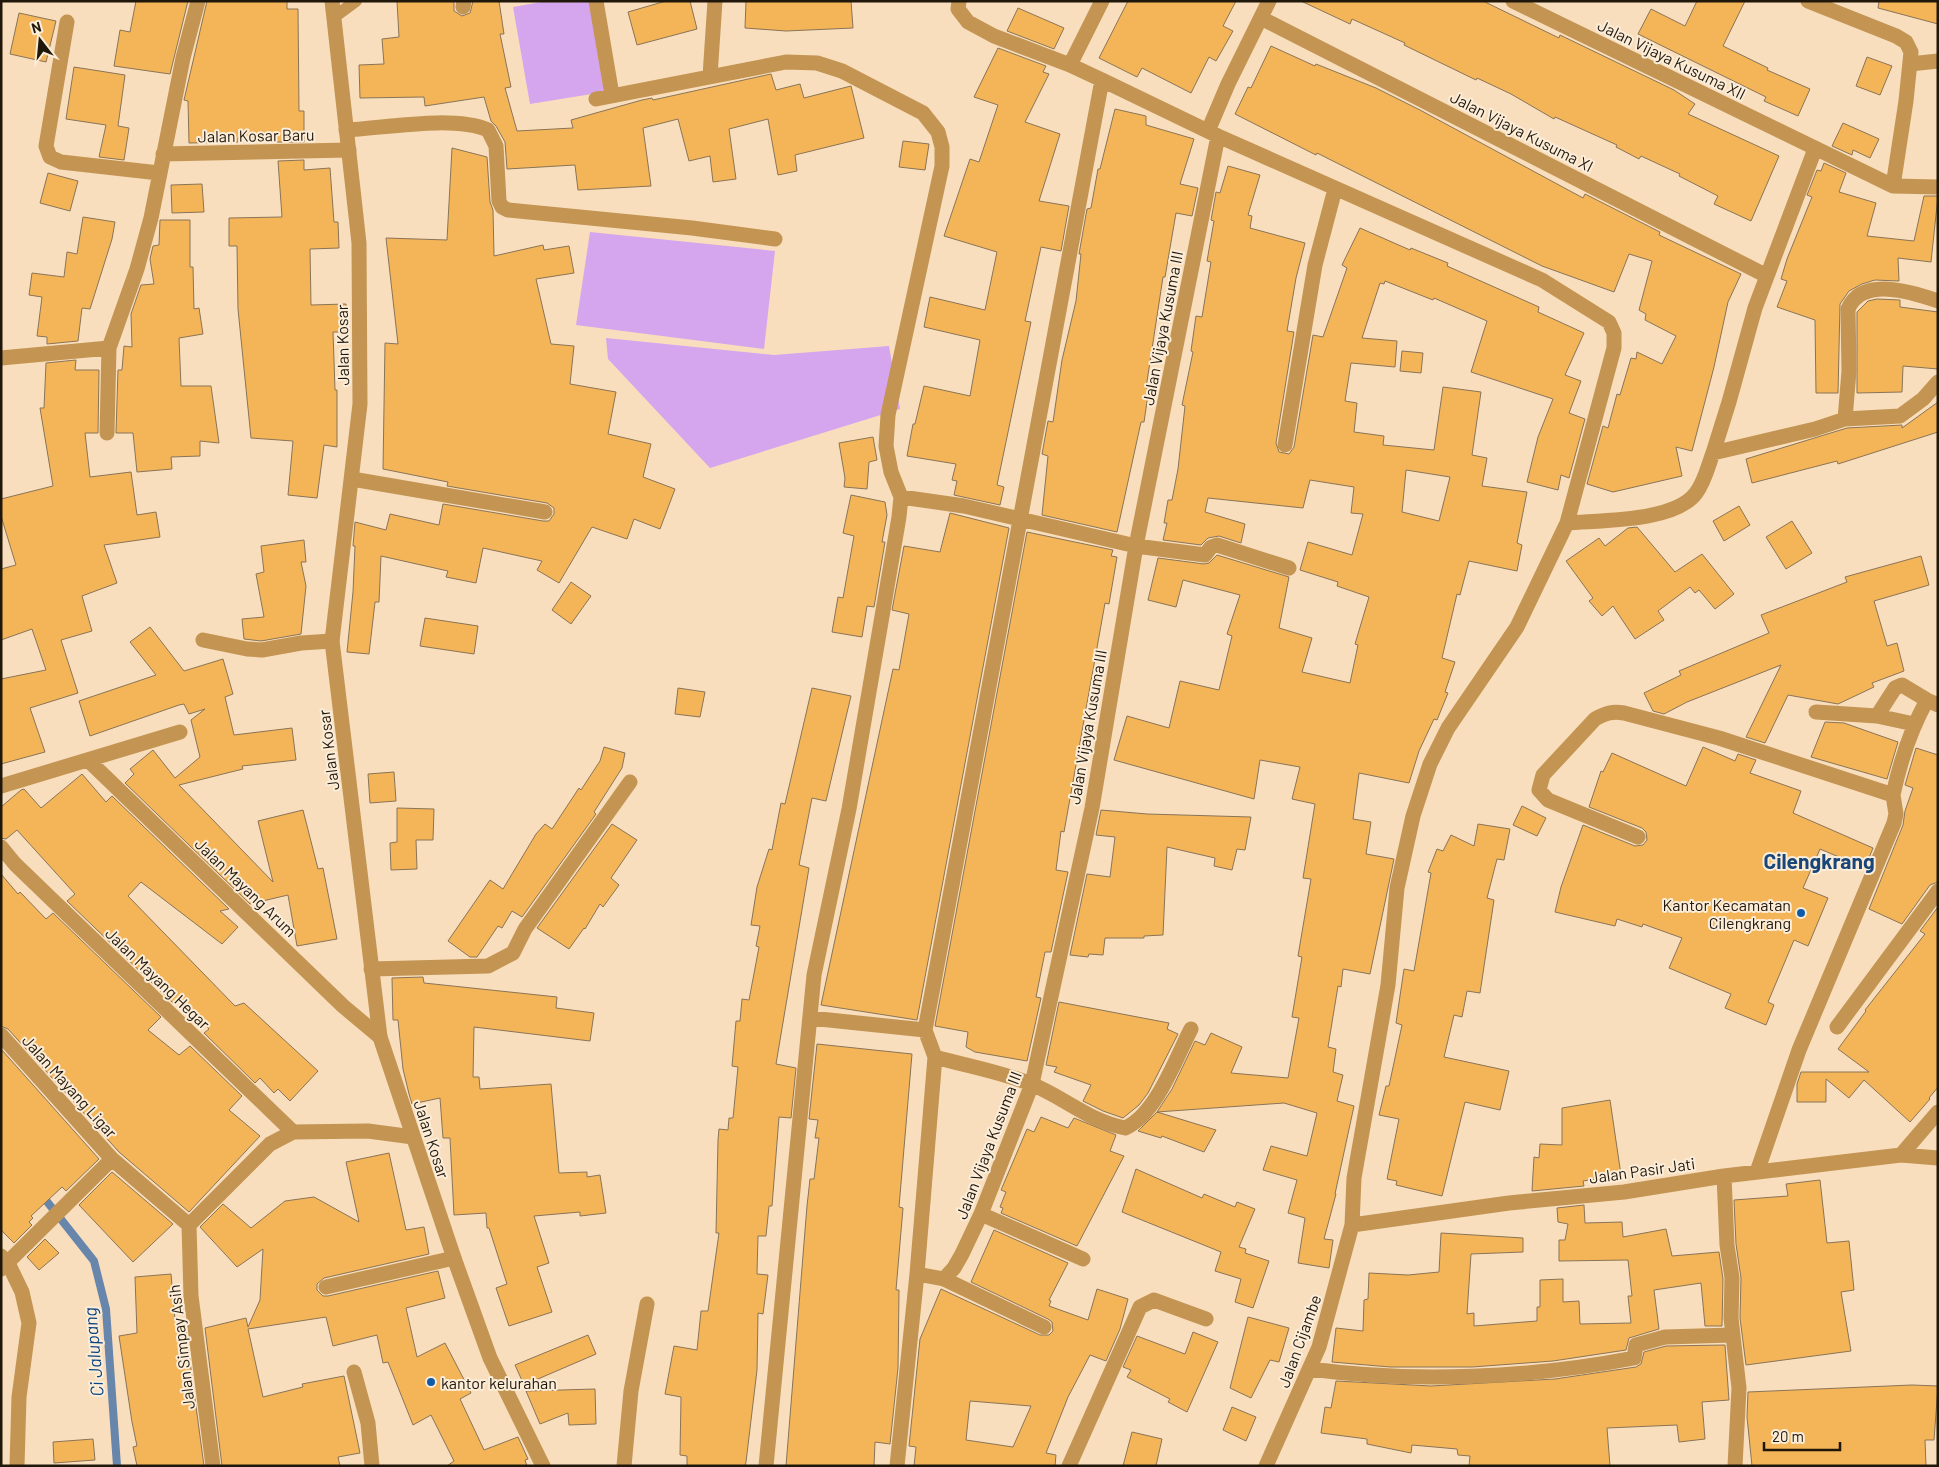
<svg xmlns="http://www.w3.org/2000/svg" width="1939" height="1467" viewBox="0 0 1939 1467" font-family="Barlow,sans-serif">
  <rect width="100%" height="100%" fill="#f8debd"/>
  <!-- green -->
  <path fill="#d5a6ed" d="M547,1H589L604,92L530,104L513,7Z
    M590,232L775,251L764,349L576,325Z
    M606,338L774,355L889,346L900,409L710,468L608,359Z"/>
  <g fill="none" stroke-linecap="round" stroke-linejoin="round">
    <!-- stream -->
    <path stroke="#6886ab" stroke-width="8" d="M41,1194L94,1261L106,1309L117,1466"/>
  </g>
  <!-- building -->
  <path fill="#f4b559" stroke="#8a7456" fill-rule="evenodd" d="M136,1H188L170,74L114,66L120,30L130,32Z
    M207,1H287V9H298L299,111H304V142H276V138H238V142L189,143L188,101L184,100Z
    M397,1H454V11L462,16L470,13L473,1H499L504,34H500L511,87L505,88L517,131L573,128L571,120L642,100L652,98L653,100L771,74L776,90L800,84L804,98L851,86L864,138L795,155L797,171L778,175L768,119L729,129L736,179L713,182L710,156L689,161L678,119L643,128L651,186L578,190L575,165L507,169L505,142L496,126L491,121L484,97L425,106L424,97L360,98L359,65L384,64L382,39L399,37Z
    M666,1H690L697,29L637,45L628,12Z
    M746,1H851L853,28L786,31L745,28Z
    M1128,1H1236L1223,26L1233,31L1216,61L1209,57L1191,93L1142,68L1137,77L1099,58Z
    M1301,1H1483L1559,38L1560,35L1674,90L1695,104L1688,114L1779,156L1751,221L1714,204L1718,196L1679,176L1680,174L1641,156L1639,159L1616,147L1617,145L1555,117L1554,119L1511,94L1477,78L1476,80L1404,45L1405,43L1352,19L1350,24Z
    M1697,1H1745L1723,46L1768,68L1767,70L1810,89L1798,116L1764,101L1766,97L1638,34L1651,9L1685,26Z
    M1879,1H1938V24L1878,8Z
    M1018,8L1064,28L1054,49L1007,31Z
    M19,13L56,21L46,62L10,54Z
    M1271,46L1315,66L1316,64L1376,88L1420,110L1583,198L1585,194L1660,232L1659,235L1741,274L1728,302L1714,367L1692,451L1676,447L1682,476L1613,492L1587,484L1603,426L1608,428L1617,394L1620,395L1631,358L1636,359L1637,352L1662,364L1676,336L1645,320L1646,314L1639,310L1652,261L1629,254L1614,292L1542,266L1317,153L1316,155L1235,114L1248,87L1251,88Z
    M998,48L1046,66L1043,72L1049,74L1025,122L1060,134L1039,201L1069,206L1061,251L1041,247L1025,321L1031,322L997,485L1004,487L1000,505L954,495L957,481L952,480L956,464L907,456L913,424H915L924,386L970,396L980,340L924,327L930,297L985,310L997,252L944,236L970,159L979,162L998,105L974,97Z
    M1867,57L1892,66L1880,95L1856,86Z
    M74,67L125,75L118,126L129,128L124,160L99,157L106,125L66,119Z
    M1115,109L1146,116V125L1194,139L1180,184L1198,188L1192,216L1176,213L1165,277H1163L1146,388H1149L1144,422H1141L1117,532L1042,515L1048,456L1042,454L1048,421L1053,422L1062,360L1076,301L1081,254H1079L1087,209L1091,208L1098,169H1100Z
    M1843,123L1879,139L1870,158L1853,150L1852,155L1832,146Z
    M903,141L929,144L925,170L899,167Z
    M452,148L487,157L490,202L493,210L494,256L543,245L544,250L569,246L574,273L536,279L551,344L574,346L570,384L616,392L608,434L651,444L643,477L675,489L660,529L634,519L627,539L592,527L559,583L537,570L542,561L483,548L476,583L446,577L448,571L381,556L379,602H375L369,654L347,652L353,592L355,546H353L355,522L386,530L390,514L439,525L443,504L543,521H549L554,514V508L547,503L447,486L448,482L383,469L385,343L398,344L386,238L447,240Z
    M304,160V170L330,168L334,222H338L339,248L310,249L311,305L346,304L347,332H333L335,390H337V447L324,445L317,498L288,495L293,441L251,438L238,309L237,246H229V218L282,217L278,161Z
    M1824,163L1846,173L1839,192L1876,203L1867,236L1914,241L1924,196H1938L1931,262L1898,258L1899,281L1875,280L1862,284L1849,291L1840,304L1838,393H1816L1815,320L1777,307L1787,281L1781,279L1787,259L1812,197L1807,195L1817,170L1821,171Z
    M1228,166L1260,175L1248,215L1252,216L1250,228L1305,243L1296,278L1287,331L1294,332L1276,443L1279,452L1289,454L1294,447L1313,335L1323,337L1347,268L1342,265L1360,228L1410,250L1411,248L1448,263L1447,266L1539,307L1538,312L1584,333L1565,375L1581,381L1569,413L1585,419L1569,478L1561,475L1558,490L1527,482L1538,437L1553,399L1471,372L1487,321L1434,298L1433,300L1385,281L1384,284L1380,283L1362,338L1397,341L1395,367L1351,363L1345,401L1357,403L1354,432L1384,436L1383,445L1434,450L1443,387L1481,392L1472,455L1487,458L1482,486L1527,492L1517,543L1522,545L1517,571L1469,561L1460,595L1457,594L1442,658L1455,662L1445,692L1448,693L1437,720L1434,719L1419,751L1409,783L1359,773L1353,819L1371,822L1366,854L1394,859L1370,974L1343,969L1341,987L1338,986L1328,1047L1336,1049L1333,1072L1343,1075L1337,1101L1354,1106L1335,1194H1336L1324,1239L1333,1240L1329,1268L1298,1263L1305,1218L1288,1213L1297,1180L1263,1170L1271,1146L1307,1156L1317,1113L1284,1103L1157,1112L1172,1089L1195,1041L1205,1045L1211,1033L1242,1047L1231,1073L1288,1078L1299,1018L1292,1017L1302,957L1298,956L1311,879L1303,878L1315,804L1292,799L1300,767L1260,760L1254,799L1114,760L1127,716L1169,728L1180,681L1219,690L1232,636L1227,634L1240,595L1183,580L1176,607L1148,600L1158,558L1204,564L1209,563L1217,555L1289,577L1279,628L1312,638L1302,672L1350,683L1358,645L1355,644L1369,597L1337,586L1338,582L1300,570L1308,542L1352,555L1363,514L1351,513L1354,487L1310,480L1303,508L1208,498L1205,512L1245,524L1241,543L1219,536L1208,538L1201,545L1163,540L1167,523H1164L1168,500H1172L1178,469L1185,406L1182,405L1193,352L1191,351L1196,316L1202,317L1211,262L1207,261L1214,221L1211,220L1216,192L1220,193ZM1406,470L1450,477L1439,521L1402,512Z
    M48,173L78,181L70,211L40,203Z
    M202,184L204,212L172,213L171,185Z
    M83,217L115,222L112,239L90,309L82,308L78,341L47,344V337L37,336L42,297L29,295L32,273L64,277L67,252L77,254Z
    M160,220H190V267H193L194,309L199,308L203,334L179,338L181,386H211L219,443L200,441V456L171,457L172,469L137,472L133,433H116L118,370H122L124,346L132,347L131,314L141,285L154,284L150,259L153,246L159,245Z
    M1877,299L1900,300V307L1938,312V369L1903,366L1902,392L1857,393V312L1868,301Z
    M1402,351L1423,353L1421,373L1400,371Z
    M76,360L75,370H99L98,433H85L90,477L131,472L137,515L156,512L160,537L104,545L117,583L82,596L92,631L61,640L78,693L30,708L45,752L1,764V679L46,670L32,629L1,640V569L16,565L1,516V499L53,486L40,408H44L46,363Z
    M1938,402V432L1838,464L1837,461L1752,483L1746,459L1847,428L1902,425V428Z
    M873,437L877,460L869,462L867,489L844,487L845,478L839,443Z
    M851,495L885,502L887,515L882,542H885L874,607L867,606L862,637L832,632L838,597L843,598L854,536L843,533Z
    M1739,506L1750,525L1724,541L1713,521Z
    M950,513L1009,528L917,1020L821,1005L893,669L899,670L909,614L892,610L904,546L940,552Z
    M1792,521L1812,553L1786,569L1766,537Z
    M1637,527L1675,572L1702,554L1734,594L1715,609L1699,590L1695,593L1690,587L1658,611L1664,620L1635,639L1613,606L1602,616L1589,601L1593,598L1566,561L1599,538L1605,546L1628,528Z
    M1027,532L1113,550L1111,556L1117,557L1109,604L1105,603L1064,832L1061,831L1056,870L1068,872L1051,952H1045L1036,997L1041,998L1027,1061L975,1052L966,1047L968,1032L935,1026Z
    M304,540L306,562H301L306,586L301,634L261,641L244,639L242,619L264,617L256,574L264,572L261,546Z
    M1921,556L1929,585L1874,601L1887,646L1897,643L1904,671L1872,683L1874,687L1838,704L1788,695L1765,743L1746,737L1781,665L1687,702L1664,714L1653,711L1644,693L1681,675L1679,671L1769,633L1761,615L1847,582L1845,577Z
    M571,582L591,596L571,624L552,610Z
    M425,618L478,626L474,654L420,646Z
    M150,627L184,671L223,659L233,694L225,697L234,735L292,728L296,760L242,766L243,769L179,785L273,882L258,821L303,810L318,869L323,868L337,939L297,946L288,895L250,904L125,783L134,774L130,769L153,750L175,778L200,757L191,720L205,709L189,714L184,704L179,705L90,736L79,701L156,675L130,642Z
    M678,688L705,692L700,717L675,714Z
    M812,688L851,696L826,801L812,798L799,865L809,868L776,1064L796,1068L791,1118L779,1117L772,1206H769L766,1236H758L757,1274L768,1275L763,1314L758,1313L757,1370L746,1462L745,1466H687V1456L680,1455L681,1397L665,1394L674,1346L697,1350L701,1311H708L719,1233H716L718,1140L719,1129L728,1130L729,1118H733L738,1067L732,1066L736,1021H740L742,999L749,1000L759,947L756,946L760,926L751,925L757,887L769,849L772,850L781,803L785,804Z
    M1825,722L1844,723L1898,742L1887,779L1811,757Z
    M604,747L625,753L622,768L594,812L596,814L522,917L512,911L502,928L498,926L477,957H470L448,941L490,880L503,889L536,834L545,824L552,829L579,788L581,790L600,761Z
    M1703,747L1735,761L1738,754L1756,760L1750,773L1801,791L1793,813L1873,848L1865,868L1820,849L1803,888L1828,898L1808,946L1794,940L1768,1002L1774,1005L1766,1025L1725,1008L1731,994L1669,968L1682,938L1643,924L1642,927L1617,919L1615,926L1555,912L1561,887L1583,825L1635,846L1643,845L1647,840L1646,832L1642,828L1589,807L1601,771L1603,772L1612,753L1686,786Z
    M1916,748L1938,755V882L1930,885L1902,924L1869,909L1903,825L1905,811L1913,788L1905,785Z
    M394,772L396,801L370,803L368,774Z
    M82,774L106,802L112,796L229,909L220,911L238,927L222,944L141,882L128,896L235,1006L244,1003L318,1071L290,1101L278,1089L274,1093L260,1078L255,1083L204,1033L209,1029L179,998L174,1004L67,901L75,894L17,830L6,839L1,838V807L21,790L24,789L41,808Z
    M1522,806L1546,818L1537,836L1513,825Z
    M397,808L434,809L433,840H416L417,869L391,870L390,843L397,842Z
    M1101,810L1147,814L1251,817L1245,850L1237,849L1232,870L1214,866L1215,858L1167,847L1163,935L1144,936V938H1105L1103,955L1089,954L1088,957L1070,955L1087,874L1110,877L1115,837L1096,835Z
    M612,824L637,840L611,878L619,885L603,907L600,904L585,929L584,928L569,949L537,928Z
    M1478,824L1510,829L1504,860L1497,859L1487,898L1494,900L1480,993L1467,991L1462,1017L1454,1015L1444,1057L1509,1071L1500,1110L1465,1102L1442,1196L1396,1185L1397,1181L1387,1179L1399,1119L1379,1115L1386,1086H1389L1402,1025L1396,1023L1404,969L1414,971L1431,873L1428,872L1437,849L1443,851L1451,835L1474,846Z
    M1,874L18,894L20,892L46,919L53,913L161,1017L148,1030L179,1055L190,1046L242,1096L229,1110L260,1136L189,1212L119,1152L8,1029L1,1026Z
    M1938,907V1087L1929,1098L1930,1099L1910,1122L1864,1080L1849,1098L1826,1079V1102H1797V1084L1801,1072H1869L1838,1049L1866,1011L1865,1010L1925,934L1920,931Z
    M423,977L424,983L557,997L556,1008L594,1013L590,1041L474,1027L473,1077H479L480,1089L551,1084L559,1173L587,1172V1177L600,1175L606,1213L580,1216V1212L534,1216L549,1263L537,1267L552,1312L509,1326L496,1288L507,1284L489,1228H487L486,1213L454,1215L450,1138H443L440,1098L412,1104L409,1094L403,1069L398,1020H393L392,978Z
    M1059,1002L1169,1023L1167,1029L1178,1034L1148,1093L1139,1105L1123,1118L1103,1111L1083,1101L1091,1085L1054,1072L1057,1067L1046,1065Z
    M817,1044L912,1054L899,1207L903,1208L896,1290H899L898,1368L890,1444L875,1442L874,1466H786L807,1206L810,1179H814L819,1138H815L818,1120L809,1119Z
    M1,1049L99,1159L66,1191L62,1187L31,1216L33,1218L29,1222L32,1225L14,1243L1,1230Z
    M1610,1100L1621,1175L1583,1181L1584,1186L1532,1191L1534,1157L1539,1158L1540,1144L1562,1145V1108Z
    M1157,1112L1216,1130L1204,1152L1162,1136L1161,1138L1138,1131Z
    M1041,1117L1068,1128L1074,1118L1116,1135L1110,1151L1124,1156L1077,1246L1001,1213L1003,1208L1000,1207L1006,1192L1001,1190L1027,1129L1034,1132Z
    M389,1153L406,1230L424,1227L429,1254L324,1278L317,1284V1290L323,1296H328L438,1271L445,1298L406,1308L417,1357L445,1343L471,1393L460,1399L484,1450L518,1437L528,1459L525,1460L527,1466H447L454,1461L431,1415L413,1425L388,1362L383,1363L377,1335L333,1346L326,1317L248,1329L263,1397L303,1387L302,1384L344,1376L360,1453L338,1457L340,1466H222L205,1328L246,1318L248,1327L260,1300L263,1249L237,1267L200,1227L223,1204L251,1228L285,1201L314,1197L359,1222L346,1162Z
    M1136,1169L1202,1198L1204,1194L1235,1207L1237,1202L1255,1209L1239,1247L1246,1249L1245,1253L1269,1261L1253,1308L1235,1302L1241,1279L1215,1271L1221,1252L1122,1212Z
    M112,1172L173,1224L133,1262L79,1205Z
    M1820,1180L1827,1243L1849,1241L1854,1290L1841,1292L1851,1351L1746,1365L1740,1318L1741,1278L1736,1244L1734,1200L1788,1196L1786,1184Z
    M1584,1205L1585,1223L1622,1222L1623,1237L1666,1229L1672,1256L1719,1252L1723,1279L1722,1326H1705L1701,1283L1654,1290L1659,1329L1629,1338L1626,1350L1553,1361L1472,1367H1390L1332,1362L1336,1328L1363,1331L1364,1300L1368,1299L1369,1273L1408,1275L1439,1272L1441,1233L1523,1238V1252L1471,1254L1467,1314L1474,1313V1326L1537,1321V1307H1540V1280L1563,1279V1302L1579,1301L1580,1324L1631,1323L1628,1296H1632L1628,1260L1559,1261V1240H1565L1568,1224L1558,1222L1557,1208Z
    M994,1230L1068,1263L1049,1300L1051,1301L1049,1306L1088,1320L1097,1289L1128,1299L1120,1329L1106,1361L1090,1355L1068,1397L1046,1453L1056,1455L1055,1466H914L916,1447L909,1446L920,1339L941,1289L1040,1335H1049L1053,1331L1052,1322L1048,1319L971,1282ZM970,1401L1031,1406L1013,1447L966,1440Z
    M45,1239L59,1253L39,1270L27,1257Z
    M171,1274L175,1320L178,1319L180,1334L186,1332L204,1466H137L133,1447L137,1446L132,1422L119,1336L137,1333L135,1277Z
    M1248,1317L1289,1328L1279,1362L1270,1360L1251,1398L1230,1388Z
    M1193,1332L1218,1342L1187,1412L1168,1402L1170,1399L1127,1377L1131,1370L1123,1367L1137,1336L1185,1354Z
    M588,1335L596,1354L524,1385L515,1365Z
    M1725,1345L1729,1400L1702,1402L1705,1439L1679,1442L1677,1425L1607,1428L1610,1466H1469L1470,1456L1458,1455L1457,1449L1412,1445L1411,1453L1367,1444V1439L1321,1433L1325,1407L1331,1408L1336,1381L1431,1386L1555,1379L1636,1367L1641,1364L1644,1352L1666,1346Z
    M1912,1385L1938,1386L1934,1440H1925L1926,1466H1752L1747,1417L1748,1392Z
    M595,1389L596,1424L569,1425L568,1413L540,1424L526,1391Z
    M1232,1407L1256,1417L1246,1441L1223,1430Z
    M1132,1432L1162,1439L1156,1466H1123Z
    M93,1439L95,1460L54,1463L53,1442Z"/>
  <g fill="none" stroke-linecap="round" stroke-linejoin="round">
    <!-- service -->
    <path stroke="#c39452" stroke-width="12" d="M333,18L356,1"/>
    <!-- minor -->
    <path stroke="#c39452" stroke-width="15" d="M596,1L612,95
      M959,1L958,9L968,22L994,36L1070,65L1102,80
      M1513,1L1893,186L1906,101L1911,52L1906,42L1896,36L1808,1
      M463,7L464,1
      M1261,18L1767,276
      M67,22L46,146L50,157L61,162L159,173
      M1910,64L1938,61
      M1070,65L1102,1
      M710,76L715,1
      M596,99L786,62L817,63L842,71L923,113L938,132L942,147V166L888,415L886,446L891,472L901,497L899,517L849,809L814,975L766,1466
      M346,130C385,128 453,115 488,130L496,146L499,201L502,207L508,210L692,228L775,239
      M1208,131L1228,84L1269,1
      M1815,149L1755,308L1729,402L1713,453L1815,429L1845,419L1900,416L1923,399L1938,382
      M163,154L349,150
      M1893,186L1938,187
      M1,358L109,348
      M1845,419L1849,371L1848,309C1862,276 1912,292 1938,301
      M107,433L109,348L137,269L151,218L183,58L198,1
      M1285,445L1315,265L1335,189
      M352,479L545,512
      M901,497L964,506L1136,546L1205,555L1211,547L1217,545L1289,568
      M203,640L247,649L262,650L301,643L332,641
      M1816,712L1877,716L1914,724
      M1877,716L1895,688L1902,685L1927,700
      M89,761L343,1006L380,1037
      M1,786L180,732
      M1638,837L1548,800L1539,790L1543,775L1595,719C1606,713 1612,711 1624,713L1719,738L1893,795C1900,762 1911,729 1927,700L1938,705
      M1,847L15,864L293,1132
      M371,969L488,966L513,953L525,929L630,782
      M810,1018L925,1030
      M1837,1027L1938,891
      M1,1035L112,1159L189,1225
      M935,1057C967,1066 1001,1072 1031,1084C1064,1097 1088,1121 1125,1128C1156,1115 1176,1058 1191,1029
      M1901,1155L1938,1112
      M1757,1172L1799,1050L1894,823L1896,814L1893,795
      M1724,1176L1727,1245L1732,1278L1731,1318L1739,1388L1735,1466
      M981,1214L1083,1259
      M189,1225L270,1144L293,1132L368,1131L413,1137
      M189,1225L191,1296L213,1466
      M1352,1225L1509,1203L1624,1192L1724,1176L1901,1155L1938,1158
      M1,1256L8,1263L22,1292L29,1323L19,1397L17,1466
      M1,1269L112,1159
      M917,1274L944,1279L954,1268L962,1254L981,1214L1032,1084L1092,808L1136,546L1218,136
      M944,1279L1044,1327
      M326,1287L454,1258
      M1310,1369C1414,1383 1531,1378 1634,1358L1636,1345L1665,1337L1733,1335
      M354,1372L368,1423L372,1466
      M624,1466L631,1391L647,1304
      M897,1466L917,1274L935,1057L925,1030L1102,80L1218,136L1542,280L1609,322L1614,333V348L1567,523
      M1069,1466L1140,1307L1154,1300L1206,1319
      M1266,1466L1319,1347L1352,1225L1354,1178L1388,985L1397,888L1413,816L1430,764L1448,728L1517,627L1567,523C1601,520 1675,522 1696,493C1705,481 1708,466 1713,453"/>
    <!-- tertiary -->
    <path stroke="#c39452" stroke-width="15" d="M332,1L359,243L360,404L332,641L380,1037L454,1258L490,1358L543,1466"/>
  </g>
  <!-- markers -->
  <g fill="#0d5ba9" stroke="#fcedd9" stroke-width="2">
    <circle cx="1801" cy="913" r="5"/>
    <circle cx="431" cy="1382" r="5"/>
  </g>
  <g text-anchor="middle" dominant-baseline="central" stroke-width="4" stroke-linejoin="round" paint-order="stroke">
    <!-- street labels -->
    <g font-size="16" fill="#20170b" stroke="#fcedd9">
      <text transform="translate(1672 59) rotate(26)">Jalan Vijaya Kusuma XII</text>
      <text transform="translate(1522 131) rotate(27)">Jalan Vijaya Kusuma XI</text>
      <text transform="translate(256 135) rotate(-1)">Jalan Kosar Baru</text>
      <text transform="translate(1162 328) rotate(-79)">Jalan Vijaya Kusuma III</text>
      <text transform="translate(342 345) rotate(-91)">Jalan Kosar</text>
      <text transform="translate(1087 727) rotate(-80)">Jalan Vijaya Kusuma III</text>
      <text transform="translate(328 750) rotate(-97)">Jalan Kosar</text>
      <text transform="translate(246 887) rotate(44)">Jalan Mayang Arum</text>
      <text transform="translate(158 978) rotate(44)">Jalan Mayang Hegar</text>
      <text transform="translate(70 1086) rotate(48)">Jalan Mayang Ligar</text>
      <text transform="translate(432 1139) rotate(72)">Jalan Kosar</text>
      <text transform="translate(988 1145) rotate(-69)">Jalan Vijaya Kusuma III</text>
      <text transform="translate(1642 1170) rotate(-8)">Jalan Pasir Jati</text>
      <text transform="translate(1299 1341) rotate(-70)">Jalan Cijambe</text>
      <text transform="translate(181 1347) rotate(-97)">Jalan Simpay Asih</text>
    </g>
    <!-- poi labels -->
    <g font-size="16" fill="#20170b" stroke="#fcedd9" text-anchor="end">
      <text x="1791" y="904">Kantor Kecamatan<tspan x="1791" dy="18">Cilengkrang</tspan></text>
      <text x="441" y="1382" text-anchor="start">kantor kelurahan</text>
    </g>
    <!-- water labels -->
    <g font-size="18" font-style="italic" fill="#094380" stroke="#fcedd9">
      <text transform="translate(93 1352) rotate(-95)">Ci Jalupang</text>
    </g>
    <!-- district labels -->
    <g font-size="21" font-weight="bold" fill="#194679" stroke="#fcedd9">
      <text x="1819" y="860">Cilengkrang</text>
    </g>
  </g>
  <!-- border -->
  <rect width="1939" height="1467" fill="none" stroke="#20170b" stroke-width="5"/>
  <!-- north arrow -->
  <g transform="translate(40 40) rotate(344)" stroke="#fcedd9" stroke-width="4" paint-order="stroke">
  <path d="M0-4L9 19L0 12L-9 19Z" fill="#20170b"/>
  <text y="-8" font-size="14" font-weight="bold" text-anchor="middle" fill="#20170b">N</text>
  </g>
  <!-- scale -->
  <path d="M1764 1442v8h76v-8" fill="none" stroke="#20170b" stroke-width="2.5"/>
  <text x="1772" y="1442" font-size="15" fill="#20170b" stroke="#fcedd9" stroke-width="4" paint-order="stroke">20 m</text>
</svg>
